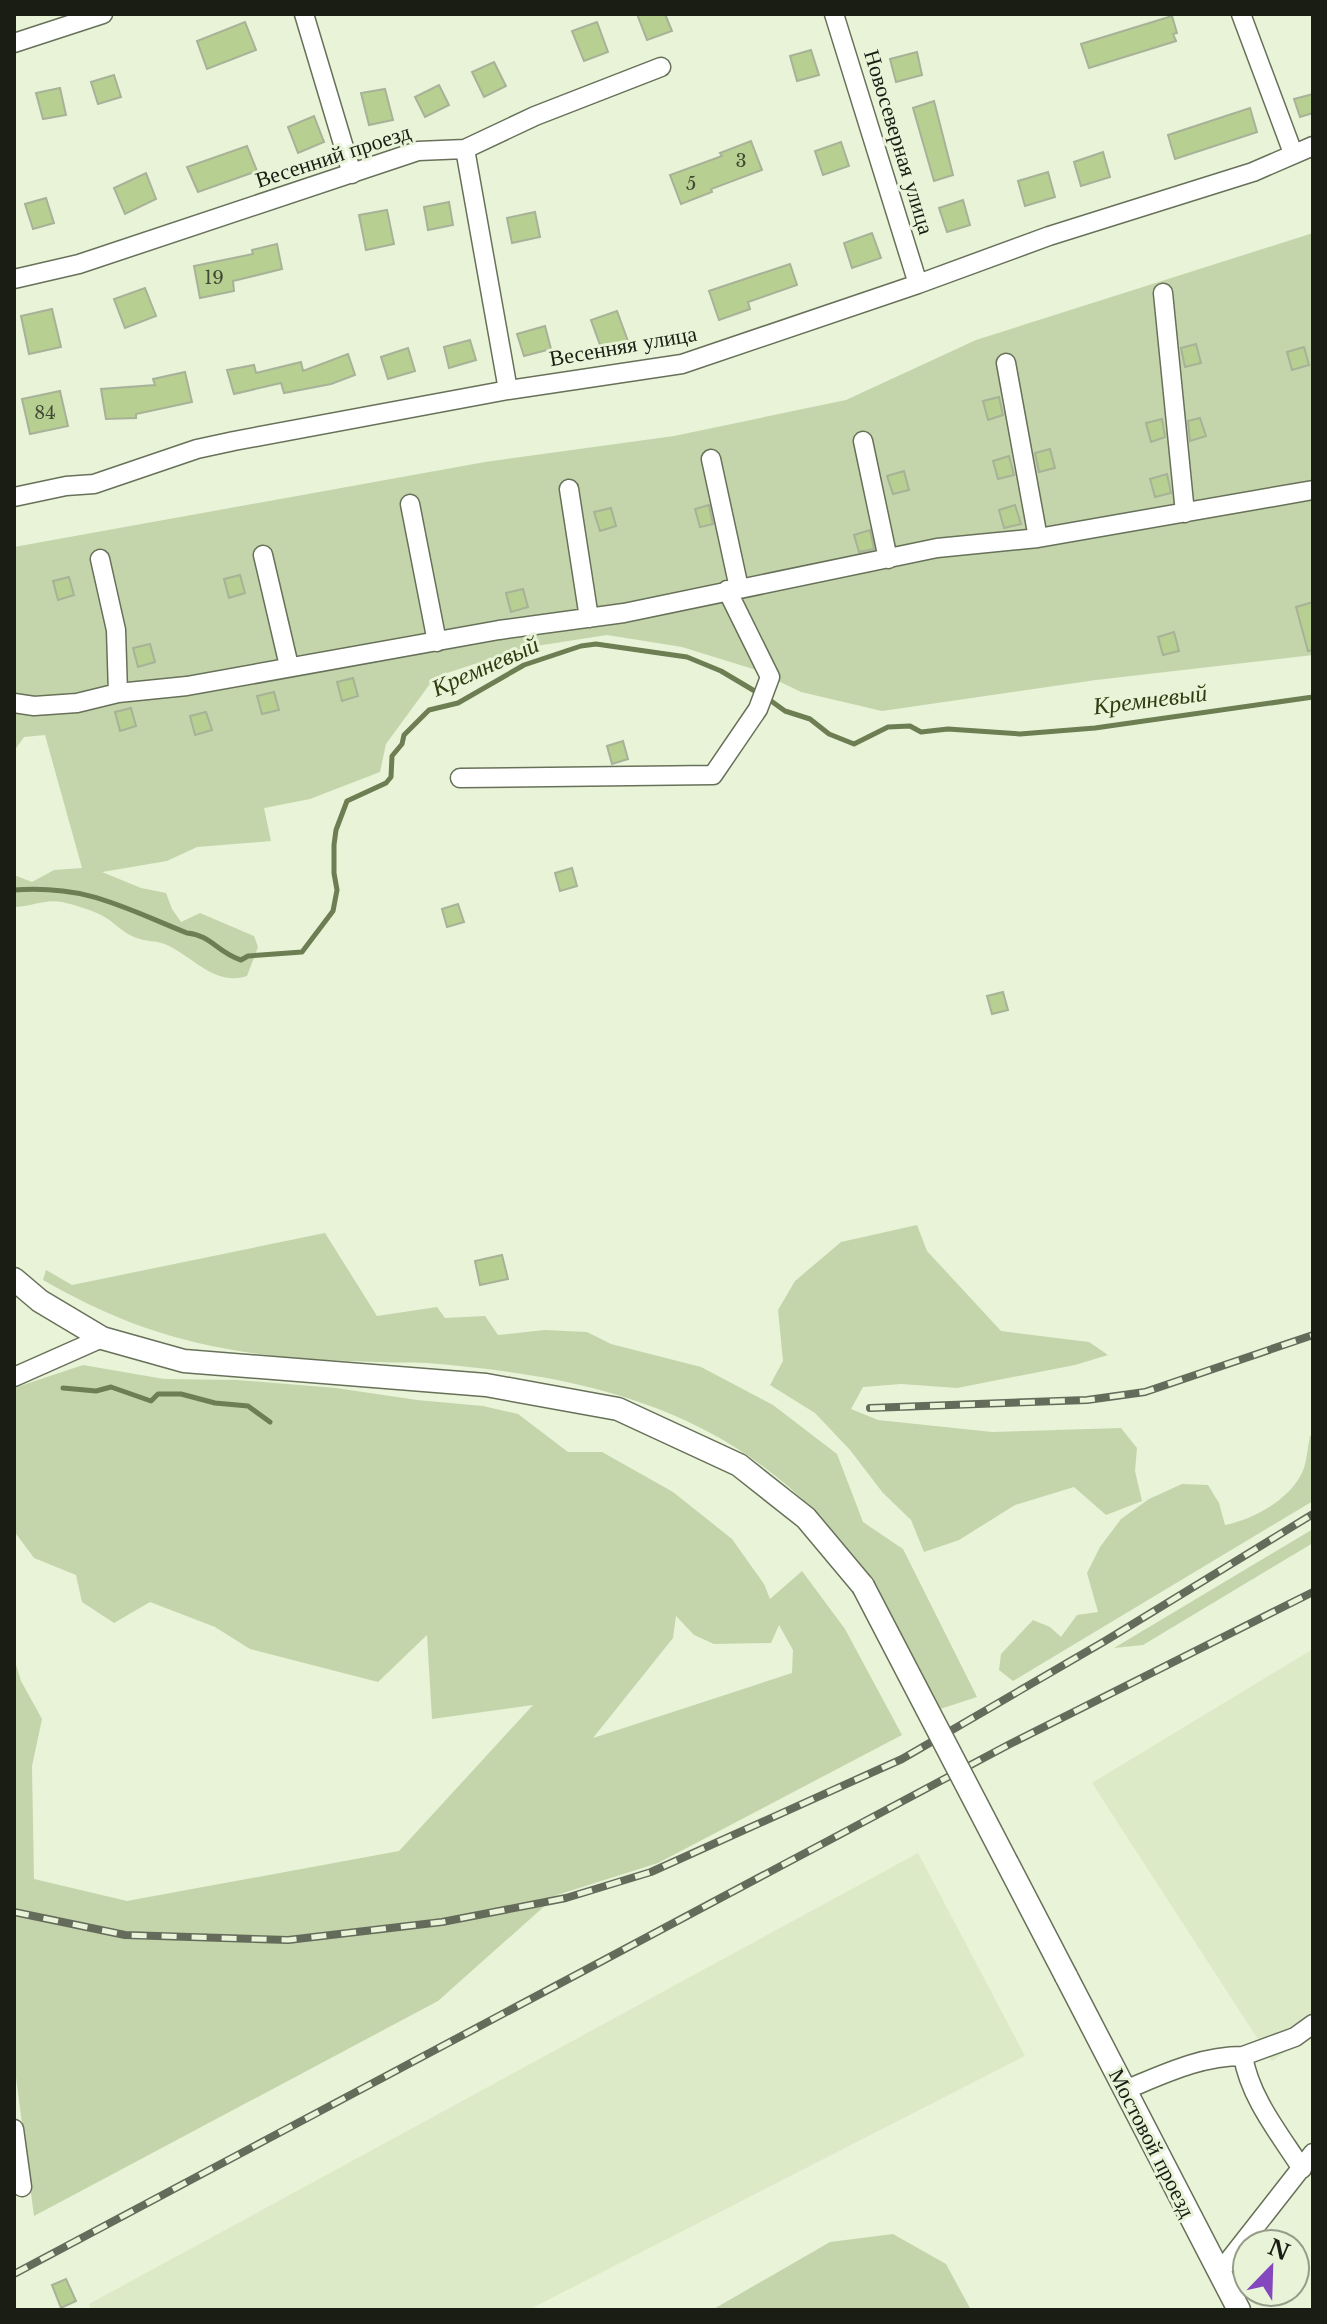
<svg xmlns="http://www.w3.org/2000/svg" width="1327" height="2324" viewBox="0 0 1327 2324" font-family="'Libre Baskerville',serif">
  <rect width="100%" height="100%" fill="#e8f3d8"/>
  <!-- built -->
  <path fill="#dceac8" d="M1313,1649V2033L1272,2061L1092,1783Z
    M918,1853L1025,2056L528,2310H91L89,2304Z"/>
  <!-- green -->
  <path fill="#c4d5ab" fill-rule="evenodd" d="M1313,233V655L1096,680L882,711L801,692L753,669L682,647L607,635L523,648L435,677L386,744L380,772L310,799L264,808L271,841L197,847L167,861L102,872L141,888L166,893L172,909L181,922L200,913L254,936L258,947L247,976C216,986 195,959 169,946C158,940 145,942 134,937C122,932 114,922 103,916C92,910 75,905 62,902C44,899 31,907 14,907V875L32,882L54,870L82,868L45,735L24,737L14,751V547L485,462L674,436L846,400L976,340Z
    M917,1225L927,1251L1001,1331L1089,1342L1108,1355L1075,1365L957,1388L901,1384L863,1387L851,1409L878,1420L992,1432L1121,1428L1137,1448L1135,1471L1142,1501L1106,1515L1074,1487L1015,1505L959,1540L924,1552L911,1520L883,1493L850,1450L815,1413L770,1385L783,1361L778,1310L795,1281L841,1242Z
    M325,1233L377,1316L437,1307L445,1318L485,1316L498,1335L545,1330L587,1332L611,1344L701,1367L773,1405L837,1454L863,1522L903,1549L977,1697L937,1710C902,1647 868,1566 818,1515C711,1403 575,1375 427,1363C411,1362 395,1363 379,1362C327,1361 273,1358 222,1348C154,1335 103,1314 43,1280L46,1270L72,1285Z
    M83,1365L164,1379L237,1380L336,1388L417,1400L483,1406L518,1414L568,1452H602L673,1492L732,1539L764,1584L770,1599L802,1571L845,1629L902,1735L658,1863L557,1895L438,2001L34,2216L14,2062V1658L21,1681L42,1719L32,1766L34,1879L127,1901L399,1851L533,1705L432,1719L427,1635L378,1682L250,1649L215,1627L150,1602L114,1623L82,1602L76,1575L34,1558L14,1531V1388ZM676,1616L694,1635L714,1644L771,1643L779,1625L793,1650L792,1673L593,1738L673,1638Z
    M1313,1435V1501L1013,1681L999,1670L1001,1654L1033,1620L1050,1627L1061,1637L1077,1615L1098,1612L1087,1573L1100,1547L1121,1519L1149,1499L1182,1484L1208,1485L1219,1503L1225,1525C1255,1519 1293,1498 1304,1468C1307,1458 1308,1446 1310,1436Z
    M1313,1529V1543L1143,1645L1114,1648Z
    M893,2234L946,2264L971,2310H712L830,2242Z"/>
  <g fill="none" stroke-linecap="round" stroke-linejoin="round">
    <!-- stream -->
    <path stroke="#6d7e52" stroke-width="5" d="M767,698L785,711L810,719L829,734L854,744L888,727L910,726L921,732L948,729L1020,734L1095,728L1313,697
      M14,890C87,885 122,907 187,933C211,935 218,953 241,960L248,956L302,952L333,911L337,890L334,873V845L336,830L347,801L386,783L391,777L392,756L402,744L404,735L429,710L458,703L524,665L581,646L596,644L687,657L721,671L758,693
      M63,1388L96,1391L111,1387L151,1401L158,1394H181L215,1403L248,1406L270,1422"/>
  </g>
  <!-- building -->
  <path fill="#b7cf91" stroke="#a7b298" stroke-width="2" d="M637,14H665L672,31L647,40Z
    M1172,16L1177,33L1173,34L1176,41L1089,68L1081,44Z
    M245,22L256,50L207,69L197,41Z
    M597,22L608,52L584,61L572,31Z
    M811,50L819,75L797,81L790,56Z
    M917,52L922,75L896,82L890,59Z
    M494,62L506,86L484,97L472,72Z
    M114,75L121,97L98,104L91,82Z
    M439,85L449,105L425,117L415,97Z
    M60,88L66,115L43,119L36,93Z
    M385,89L393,120L369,125L361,93Z
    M1313,94V113L1300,117L1294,99Z
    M934,101L953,175L934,181L913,108Z
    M1250,108L1257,132L1175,159L1168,135Z
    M314,116L324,142L298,153L288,127Z
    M751,141L762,170L711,189L712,192L681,204L670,175L722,156L720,153Z
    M841,142L849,166L823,175L815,151Z
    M247,146L257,171L198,192L187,167Z
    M1103,152L1110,177L1081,186L1074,162Z
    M1048,172L1055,197L1025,206L1018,181Z
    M146,173L156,199L125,214L114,188Z
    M46,198L54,223L33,229L25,204Z
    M963,200L970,225L947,232L939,208Z
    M449,202L453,225L428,230L424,207Z
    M387,210L394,244L366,250L359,215Z
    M535,212L540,237L512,243L507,218Z
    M872,233L881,258L852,268L844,243Z
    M277,244L282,269L233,281L234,291L200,298L194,266L253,254L252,250Z
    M790,264L797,285L748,302L750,309L719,320L709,291Z
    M145,288L156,316L125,328L114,299Z
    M52,309L61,347L29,354L21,316Z
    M617,311L629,344L603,353L591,320Z
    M545,326L551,349L524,356L517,334Z
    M470,340L476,360L449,368L444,347Z
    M1196,344L1201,363L1185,367L1181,348Z
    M1304,347L1309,365L1292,370L1287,352Z
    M408,348L415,371L388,379L381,357Z
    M348,354L355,375L331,384L284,393L281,383L234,394L227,370L254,365L256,373L301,362L303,371Z
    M185,372L192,402L136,414V418L106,419L101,389L155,385L153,379Z
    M60,391L68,426L30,434L22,399Z
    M999,397L1003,415L988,420L983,401Z
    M1200,418L1206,436L1190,441L1188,421Z
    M1162,419L1165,437L1151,442L1146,423Z
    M1050,449L1055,468L1039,472L1035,453Z
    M1009,456L1014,475L998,479L993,461Z
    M904,471L909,490L893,494L887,476Z
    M1167,474L1171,493L1155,497L1150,479Z
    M709,505L713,524L700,527L695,509Z
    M1015,505L1021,524L1004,528L999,510Z
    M611,508L616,526L600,531L594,512Z
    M870,530L874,549L859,552L854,535Z
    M240,575L245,593L229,598L224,579Z
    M69,577L74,595L58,600L53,581Z
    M523,589L528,607L511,612L506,593Z
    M1313,602V650L1308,651L1296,607Z
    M1174,632L1179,651L1163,655L1158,637Z
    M150,644L155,662L138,667L133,648Z
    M353,678L358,696L342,701L337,682Z
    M274,692L279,710L262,714L257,696Z
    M131,708L136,726L120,731L115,712Z
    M206,712L212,730L195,735L190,716Z
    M623,741L628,759L612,764L607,746Z
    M572,868L577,886L560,891L555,873Z
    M458,904L464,922L447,927L442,909Z
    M1003,992L1008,1010L992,1014L987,996Z
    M502,1255L508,1279L480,1285L475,1261Z
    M66,2279L76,2301L61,2308L52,2285Z"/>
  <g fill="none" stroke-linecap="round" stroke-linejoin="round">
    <defs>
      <path id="minor" d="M304,14L352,174
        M834,14L918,284
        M1241,14L1293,153
        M14,43L103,14
        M465,149L508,390
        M14,279L79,264L418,151L465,149L535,116L661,67
        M1163,293L1185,513
        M1006,363L1038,538
        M863,441L888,559
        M711,459L739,588
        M569,489L589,618
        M14,497L66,486L94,484L197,449L234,441L508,390L682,364L918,284L1049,236L1253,172L1313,146
        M410,504L437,642
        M263,555L289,666
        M100,559L116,630L118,693
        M14,703L34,706L77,703L118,693L187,686L499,630L624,613L937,548L1038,538L1313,490
        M460,778L713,775L758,709L770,677L727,590
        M14,1377L102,1338
        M1243,2056L1295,2037L1313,2024
        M1125,2090C1164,2074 1200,2056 1243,2056C1250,2098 1279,2133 1302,2169
        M14,2129L22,2187
        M1219,2273L1313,2153"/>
      <path id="major" d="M14,1279L40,1301L102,1338L184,1361L486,1385L618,1409L739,1465L806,1518L863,1586
        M1066,1976L1239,2310"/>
    </defs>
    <!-- minor casing -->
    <use href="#minor" stroke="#677159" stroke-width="21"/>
    <!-- major casing -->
    <use href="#major" stroke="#677159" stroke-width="25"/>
    <!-- minor -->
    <use href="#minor" stroke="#fff" stroke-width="18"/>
    <!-- major -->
    <use href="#major" stroke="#fff" stroke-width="22"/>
    <defs>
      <path id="rail" d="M870,1408L1087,1400L1145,1392L1313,1335
        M14,1912L125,1935L288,1940L442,1922L566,1898L651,1872L902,1759L1105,1641L1313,1514
        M14,2274L1010,1744L1313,1592"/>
    </defs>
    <!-- rail casing -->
    <use href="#rail" stroke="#656b5b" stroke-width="8"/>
    <!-- rail -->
    <use href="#rail" stroke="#e8f3d8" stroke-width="5" stroke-dasharray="15" stroke-linecap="butt"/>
    <defs>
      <path id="major-bridge" d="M863,1586L1066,1976"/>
    </defs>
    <!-- major-bridge casing -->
    <use href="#major-bridge" stroke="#677159" stroke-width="25" stroke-linecap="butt"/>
    <!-- major-bridge -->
    <use href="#major-bridge" stroke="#fff" stroke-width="22"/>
  </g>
  <g text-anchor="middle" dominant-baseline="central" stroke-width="6" stroke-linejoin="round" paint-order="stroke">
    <!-- number labels -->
    <g font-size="18" fill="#404a33">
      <text x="741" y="161">3</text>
      <text x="691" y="184">5</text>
      <text x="214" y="278">19</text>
      <text x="45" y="413">84</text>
    </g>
    <!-- street labels -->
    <g font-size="22" fill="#191d14" stroke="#e8f3d8">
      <text transform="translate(899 142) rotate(73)">Новосеверная улица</text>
      <text transform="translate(333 156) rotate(-18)">Весенний проезд</text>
      <text transform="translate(623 346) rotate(-10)">Весенняя улица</text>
      <text transform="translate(1152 2143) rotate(63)">Мостовой проезд</text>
    </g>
    <!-- water labels -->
    <g font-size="24" font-style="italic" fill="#2e3d10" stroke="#e8f3d8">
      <text transform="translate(485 666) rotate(-24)">Кремневый</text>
      <text transform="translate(1150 699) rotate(-7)">Кремневый</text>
    </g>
  </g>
  <!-- border -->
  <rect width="1327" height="2324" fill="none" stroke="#191d14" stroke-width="32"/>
  <!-- north arrow -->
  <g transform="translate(1271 2268) rotate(23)"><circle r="38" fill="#e8f3d8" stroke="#959d8a" stroke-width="2"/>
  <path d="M0-6L14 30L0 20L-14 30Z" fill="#8547bd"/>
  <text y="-12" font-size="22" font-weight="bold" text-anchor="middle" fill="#191d14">N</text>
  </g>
</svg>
